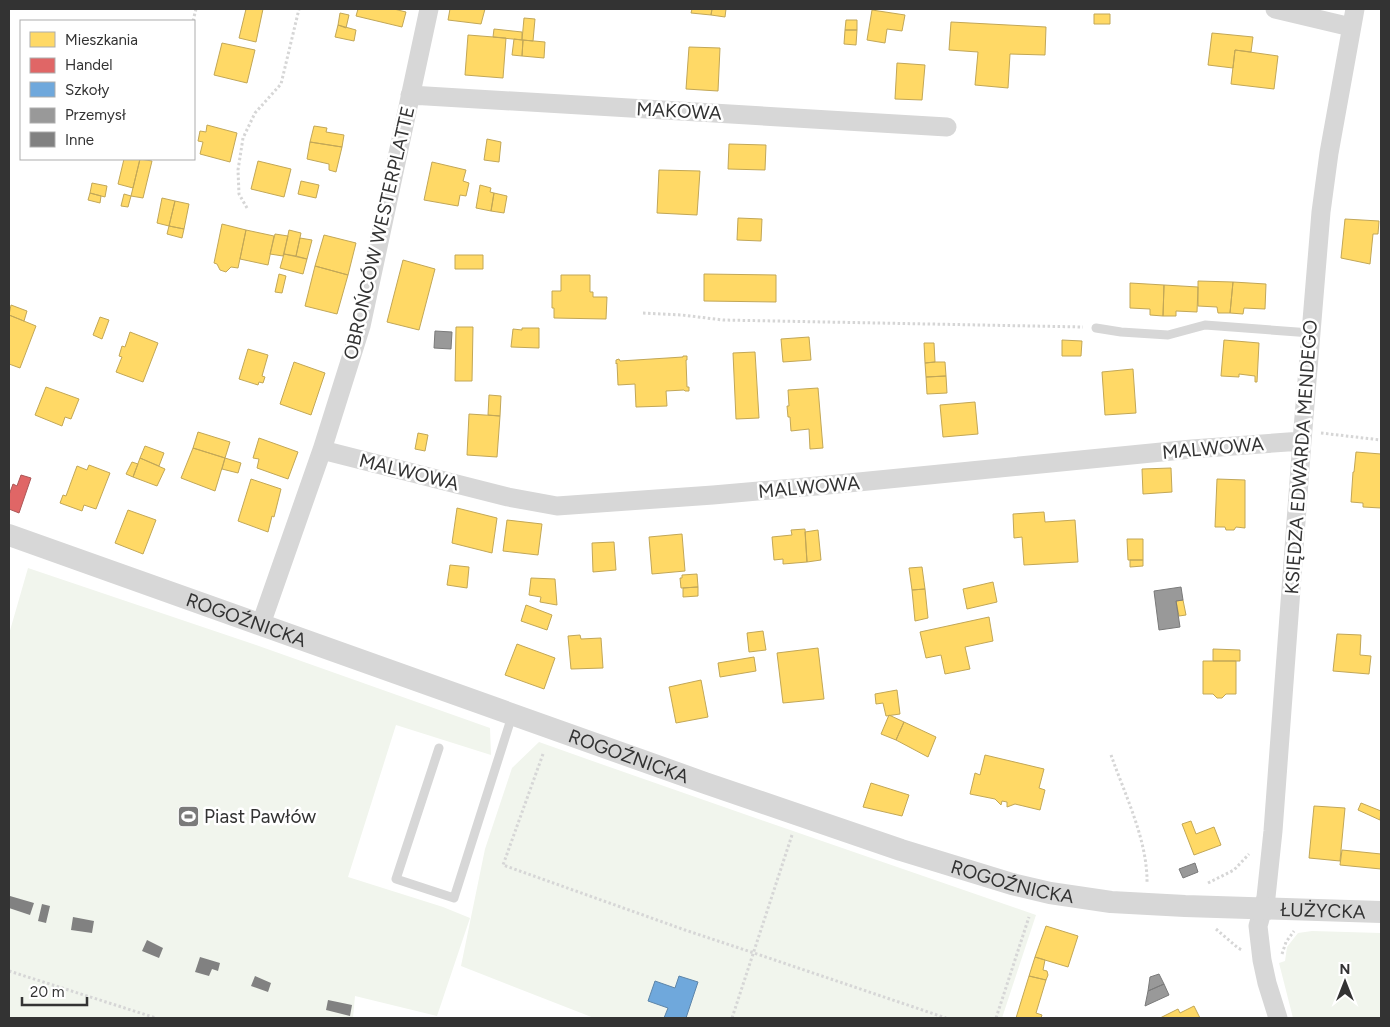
<svg xmlns="http://www.w3.org/2000/svg" width="1390" height="1027" viewBox="0 0 1390 1027" font-family="Figtree,sans-serif">
  <rect width="100%" height="100%" fill="#fff"/>
  <!-- green -->
  <path fill="#f1f5ed" d="M28,568L256,645L490,728L491,755L396,725L348,877L443,907L470,918L437,1016L355,996L353,1018H9V634Z
    M539,742C704,801 870,857 1036,915L1002,1018H594L461,966L485,849L512,768Z
    M1312,931L1381,933V1018H1293L1279,963L1285,961L1287,947L1298,933Z"/>
  <!-- homes -->
  <path fill="#ffd966" stroke="#c2a757" d="M246,9H263L256,42L239,38Z
    M358,9H394L406,12L402,27L356,16Z
    M450,9H485L481,24L448,20Z
    M692,9H712L711,15L691,13Z
    M712,9H726L725,17L711,15Z
    M872,10L905,15L902,31L887,29L885,43L867,40Z
    M340,13L349,15L346,28L338,25Z
    M1094,14H1110V24H1094Z
    M524,18L535,19L533,41L522,40Z
    M846,20H857V30H845Z
    M951,22L1046,27L1045,55L1010,54L1008,88L975,85L978,52L949,50Z
    M338,25L356,30L354,41L335,37Z
    M494,29L522,32V40L493,37Z
    M845,30H857L856,45L844,44Z
    M1212,33L1253,37L1251,52L1235,50L1233,68L1208,65Z
    M468,35L506,38L503,78L465,75Z
    M514,39L523,40L522,56L512,55Z
    M523,40L545,42L544,58L522,56Z
    M222,43L255,50L247,83L214,75Z
    M689,47L720,48L718,91L686,89Z
    M1235,50L1278,56L1274,89L1231,84Z
    M897,63L925,65L922,100L895,99Z
    M207,125L237,133L230,162L200,154L203,142L198,141L200,131L206,132Z
    M314,126L327,128L326,132L344,135L342,147L310,142Z
    M487,139L501,142L499,162L484,160Z
    M310,142L342,147L336,172L329,170V164L307,159Z
    M729,144L766,145L765,170L728,169Z
    M124,159H140L133,188L118,184Z
    M140,159L152,161L143,198L131,196Z
    M258,161L291,169L284,197L251,189Z
    M432,162L466,170L463,181L469,183L466,196L460,195L458,206L424,200Z
    M659,170L700,171L697,215L657,213Z
    M301,181L319,185L316,198L298,194Z
    M92,183L107,186L105,197L90,193Z
    M480,185L491,188L490,192L494,193L491,211L476,208Z
    M90,193L101,196L100,203L88,200Z
    M494,193L507,196L504,213L491,211Z
    M124,194L131,196L128,207L121,206Z
    M162,198L175,201L169,226L157,223Z
    M175,201L189,204L184,229L169,226Z
    M738,218L762,219L761,241L737,240Z
    M1345,219L1379,221L1378,234H1373L1370,264L1341,258Z
    M222,224L246,230L238,268L231,267L226,272L220,270L217,264L214,263Z
    M169,226L184,229L182,238L167,234Z
    M246,230L274,236L268,265L240,259Z
    M289,230L301,233L296,256L284,254Z
    M275,234L288,236L283,256L270,254Z
    M324,235L356,243L348,275L315,266Z
    M300,238L312,240L307,259L296,256Z
    M284,254L307,259L303,274L280,268Z
    M455,255H483V269H455Z
    M403,260L435,269L419,330L387,322Z
    M315,266L348,275L337,314L305,306Z
    M279,274L286,276L282,293L275,292Z
    M704,274L776,275V302L704,301Z
    M561,275H590V292H593V297H607L606,319L554,318V308H552V291H561Z
    M1198,281L1233,282L1230,313H1218L1217,307L1198,306Z
    M1233,282L1266,284L1265,309L1244,308L1243,314L1230,313Z
    M1130,283L1164,285L1163,316L1150,315V309L1130,308Z
    M1164,285L1198,287L1197,312L1176,311V316H1163Z
    M11,305L27,311L24,321L9,315Z
    M9,315L36,326L20,368L9,364Z
    M100,317L109,320L102,339L93,335Z
    M456,327H473L472,381H455Z
    M522,328H539V348L511,347L513,329L522,330Z
    M130,332L158,343L143,382L116,372L122,357L119,356L122,346L125,347Z
    M809,337L811,360L783,362L781,339Z
    M1062,340L1082,341L1081,356H1062Z
    M1224,340L1259,343L1257,382H1255V376L1239,374V377L1221,376Z
    M924,343H934L935,362L925,363Z
    M248,349L268,355L262,376L265,377L263,383L259,382L258,385L239,379Z
    M755,352L759,418L736,419L733,353Z
    M683,356H687V360H686L687,387H689V391H685L684,390L666,391L667,406L636,407L635,384L618,385L617,363L616,364V360L619,359L620,361L683,357Z
    M294,362L325,373L311,415L280,404Z
    M935,362H945L946,376L926,377L925,363Z
    M1133,369L1136,413L1105,415L1102,372Z
    M946,376L947,393L927,394L926,377Z
    M46,387L79,399L71,419L65,417L62,426L35,415Z
    M818,388L823,448L810,449L809,429L791,431L790,417H788L787,406H789L788,390Z
    M489,395L501,396L500,416L488,415Z
    M975,402L978,434L943,437L940,405Z
    M469,414L500,416L497,457L467,455Z
    M198,432L230,442L225,458L193,448Z
    M418,433L428,435L425,451L415,449Z
    M259,438L298,452L288,479L257,468L259,459L253,458Z
    M145,446L164,453L159,466L140,458Z
    M193,448L225,458L215,491L181,478Z
    M1356,452L1381,454V508L1363,507V503L1351,502L1353,472H1354Z
    M140,458L165,469L157,486L133,477Z
    M225,458L241,463L238,473L222,469Z
    M132,462L138,464L133,477L126,474Z
    M89,465L110,473L96,509L84,505L82,511L60,503L63,495L66,496L77,466L87,470Z
    M1171,468L1172,492L1143,494L1142,469Z
    M251,479L281,489L274,517L272,516L268,532L238,521Z
    M1217,479L1245,480V528L1236,527L1234,530H1226L1225,527H1215Z
    M457,508L497,518L492,553L452,543Z
    M128,510L156,520L143,554L115,543Z
    M1044,512L1045,522L1075,520L1078,562L1024,565L1022,537L1014,538L1013,514Z
    M507,520L542,524L538,555L503,551Z
    M805,529L807,562L783,564V559L774,560L772,537L792,535L791,530Z
    M818,530L821,560L807,562L805,532Z
    M682,534L685,571L652,574L649,537Z
    M1127,539H1143V560H1128Z
    M614,542L616,570L593,572L592,543Z
    M1130,560H1143V566L1130,567Z
    M450,565L469,567L467,588L447,585Z
    M922,567L925,589L912,590L909,568Z
    M697,574L698,587L681,588L680,578H682V575Z
    M531,578L555,579L557,605L540,602L541,597L529,595Z
    M993,582L997,602L967,609L963,589Z
    M698,587V596L683,597V588Z
    M925,589L928,618L915,621L912,590Z
    M1183,600L1186,615L1179,616L1176,601Z
    M526,605L552,615L547,630L521,621Z
    M989,617L993,641L965,647L970,669L945,674L941,655L926,658L920,632Z
    M763,631L766,650L749,652L747,633Z
    M1337,634L1361,635L1360,655L1371,656L1369,674L1333,671Z
    M580,635L581,639L601,638L603,668L571,669L568,636Z
    M517,644L555,658L544,689L505,675Z
    M818,648L824,699L783,703L777,653Z
    M1213,649L1240,650V661H1213Z
    M754,657L756,671L720,677L718,663Z
    M1203,661H1236V694H1226L1222,698H1217L1213,694H1203Z
    M701,680L708,717L676,723L669,687Z
    M897,690L900,714L886,716L883,703L876,704L875,694Z
    M889,715L904,722L896,740L881,734Z
    M904,722L936,737L928,757L896,740Z
    M985,755L1044,769L1039,788L1045,790L1040,810L1015,804L1007,807V802L1002,801L1001,805L995,799L970,794L975,773L980,775Z
    M871,783L909,795L902,816L863,807Z
    M1361,803L1381,811L1380,820L1358,810Z
    M1314,806L1345,808L1340,861L1309,858Z
    M1191,821L1196,834L1214,827L1221,845L1194,855L1182,824Z
    M1342,850L1381,854V869L1340,865Z
    M1046,926L1078,936L1068,967L1035,957Z
    M1035,957L1045,960L1043,970L1047,971L1048,975L1046,980L1029,976Z
    M1029,976L1046,980L1036,1013L1042,1015L1041,1018H1016Z
    M1194,1006L1200,1018H1160L1178,1009L1180,1013Z"/>
  <!-- shops -->
  <path fill="#e06666" stroke="#ac5757" d="M21,475L31,478L19,513L9,509V495L13,484L17,486Z"/>
  <!-- schools -->
  <path fill="#6fa8dc" stroke="#5d85a9" d="M679,976L698,982L686,1018H664L668,1008L648,1001L655,981L675,988Z"/>
  <!-- industry -->
  <path fill="#999" stroke="#7a7a7a" d="M435,331L452,332L451,349L434,348Z
    M1181,587L1183,600L1176,601L1180,627L1159,630L1154,591Z
    M1195,863L1198,872L1183,878L1179,869Z
    M1159,974L1164,984L1148,991L1150,977Z
    M1164,984L1169,995L1145,1006L1148,991Z"/>
  <!-- building -->
  <path fill="#818181" d="M10,896L34,903L30,915L9,908Z
    M42,904L50,906L46,923L38,921Z
    M73,917L94,921L92,933L71,930Z
    M147,940L163,948L159,958L142,951Z
    M200,957L220,963L218,971L212,969L209,976L195,972Z
    M255,976L271,983L268,992L251,986Z
    M328,1000L352,1005L350,1016L326,1010Z"/>
  <g fill="none" stroke-linecap="round" stroke-linejoin="round">
    <!-- path -->
    <path stroke="#d6d6d6" stroke-width="3" stroke-dasharray="2.5 2.5" stroke-linecap="butt" d="M193,21L196,9
      M247,208L239,194L238,170L243,138L255,113L281,84L299,9
      M643,313L682,315L723,320L1083,327
      M1321,433L1381,440
      M543,754L503,865L685,930L754,953L946,1018
      M1111,755C1125,795 1148,841 1147,884
      M1208,883L1234,870L1249,854
      M1216,929L1238,948L1242,950
      M1282,954L1286,942L1294,931
      M9,971L156,1018
      M732,1018L792,835
      M996,1018L1029,917"/>
    <!-- service -->
    <path stroke="#d7d7d7" stroke-width="9" d="M1096,328L1121,332L1168,335L1205,325L1311,333
      M439,748L396,879L454,898L512,716"/>
    <!-- minor -->
    <path stroke="#d7d7d7" stroke-width="19" d="M1275,9L1351,27
      M410,95L947,127
      M322,450L508,497L557,506L713,495L828,485L1192,449L1302,441
      M261,624L322,450L361,326L429,9
      M1278,1018L1267,983L1262,960L1258,926L1266,897L1273,831L1302,441L1321,212L1329,153L1355,9"/>
    <!-- tertiary -->
    <path stroke="#d7d7d7" stroke-width="22" id="s1" d="M9,535L705,783L901,850L1012,884L1050,893L1111,902L1185,906L1381,912"/>
  </g>
  <!-- icons -->
  <defs>
    <symbol id="stadium-square" viewBox="-11 -11 22 22"><rect x="-9" y="-9" width="18" height="18" rx="4" fill="#7a7a7a" stroke="#fff"/><path d="M0-5a6.5 5 0 1 0 0 10a6.5 5 0 1 0 0-10ZM-3.5-1.8h7v3.6h-7Z" fill="#fff"/></symbol>
  </defs>
  <g fill-rule="evenodd">
    <use href="#stadium-square" x="176" y="804" width="25" height="25"/>
  </g>
  <g text-anchor="middle" dominant-baseline="central" stroke-width="5" stroke-linejoin="round" paint-order="stroke">
    <!-- street labels -->
    <g font-size="19" fill="#333" stroke="#fff">
      <text transform="translate(679 111) rotate(3)">MAKOWA</text>
      <text transform="translate(379 233) rotate(-77)">OBROŃCÓW WESTERPLATTE</text>
      <text transform="translate(1213 448) rotate(-5)">MALWOWA</text>
      <text transform="translate(1301 457) rotate(-86)">KSIĘDZA EDWARDA MENDEGO</text>
      <text transform="translate(409 472) rotate(14)">MALWOWA</text>
      <text transform="translate(809 487) rotate(-5)">MALWOWA</text>
      <text stroke="none"><textPath href="#s1" startOffset="252">ROGOŹNICKA</textPath></text>
      <text stroke="none"><textPath href="#s1" startOffset="658">ROGOŹNICKA</textPath></text>
      <text stroke="none"><textPath href="#s1" startOffset="1062">ROGOŹNICKA</textPath></text>
      <text stroke="none"><textPath href="#s1" startOffset="1375">ŁUŻYCKA</textPath></text>
    </g>
    <!-- poi labels -->
    <g font-size="19" fill="#333" stroke="#fff" text-anchor="start">
      <text x="204" y="816">Piast Pawłów</text>
    </g>
  </g>
  <!-- border -->
  <rect width="1390" height="1027" fill="none" stroke="#333333" stroke-width="20"/>
  <!-- legend -->
  <rect x="20" y="20" width="175" height="140" fill="#ffffff" stroke="#adadad"/>
  <rect x="30" y="32" width="25" height="15" fill="#ffd966" stroke="#adadad"/>
  <text x="65" y="45" font-size="15" fill="#333333">Mieszkania</text>
  <rect x="30" y="58" width="25" height="15" fill="#e06666" stroke="#adadad"/>
  <text x="65" y="70" font-size="15" fill="#333333">Handel</text>
  <rect x="30" y="82" width="25" height="15" fill="#6fa8dc" stroke="#adadad"/>
  <text x="65" y="95" font-size="15" fill="#333333">Szkoły</text>
  <rect x="30" y="108" width="25" height="15" fill="#999999" stroke="#adadad"/>
  <text x="65" y="120" font-size="15" fill="#333333">Przemysł</text>
  <rect x="30" y="132" width="25" height="15" fill="#818181" stroke="#adadad"/>
  <text x="65" y="145" font-size="15" fill="#333333">Inne</text>
  <!-- north arrow -->
  <g transform="translate(1345 982)" stroke="#ffffff" stroke-width="4" paint-order="stroke">
  <path d="M0-4L9 19L0 12L-9 19Z" fill="#333333"/>
  <text y="-8" font-size="14" font-weight="bold" text-anchor="middle" fill="#333333">N</text>
  </g>
  <!-- scale -->
  <path d="M22 997v8h65v-8" fill="none" stroke="#333333" stroke-width="2.5"/>
  <text x="30" y="997" font-size="15" fill="#333333" stroke="#ffffff" stroke-width="4" paint-order="stroke">20 m</text>
</svg>
